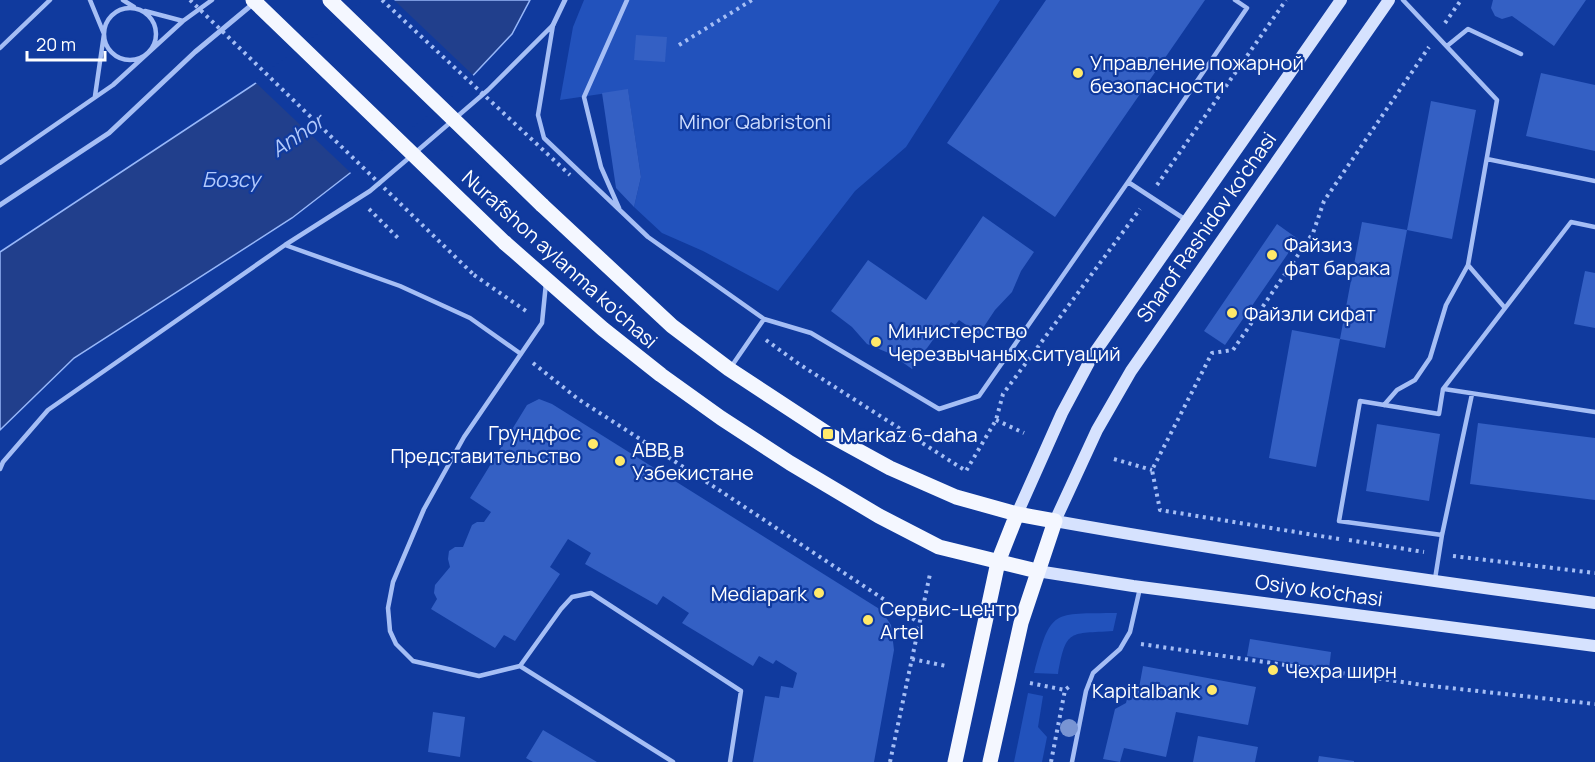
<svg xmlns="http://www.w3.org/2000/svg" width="1595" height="762" viewBox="0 0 1595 762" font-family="Manrope,sans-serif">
  <rect width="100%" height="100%" fill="#103a9e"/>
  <!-- green -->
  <path fill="#2252bc" d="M584,0H1000L906,147L855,191L778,291L703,251L662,233L634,207L641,177L628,90L560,100L573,27Z
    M1117,613L1113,631C1070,634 1066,628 1058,674L1034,673C1051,608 1052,614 1117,613Z
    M1028,693L1043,696L1038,727L1047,737L1042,762H1014Z"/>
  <!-- water -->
  <path fill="#213f8c" stroke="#97b7f9" stroke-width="1.5" d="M368,0H530L512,34L465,84L292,218L74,358L0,430V252L256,83Z"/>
  <!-- pier -->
  <path fill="#103a9e" d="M363,0H394L475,77L466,86L352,174L254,81Z"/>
  <!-- building -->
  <path fill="#3460c4" d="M1046,0H1205L1055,217L947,143Z
    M1493,0H1586L1554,46L1512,16L1502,19L1495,16L1491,8Z
    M636,35L667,37L665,62L634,60Z
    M1541,73L1595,85V151L1526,136Z
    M628,89L641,177L634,207L616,188L602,93Z
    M1431,101L1476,110L1452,239L1407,230Z
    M983,216L1034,252L1021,271L1012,292L995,310L979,334L959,320L955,325L951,322L939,340L935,337L912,369L891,354L867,344L852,327L831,311L868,260L926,300Z
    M1362,222L1407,230L1385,348L1340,339Z
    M1277,224L1298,239L1225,345L1204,331Z
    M1585,271L1595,273V328L1574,324Z
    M1292,330L1340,339L1316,467L1269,458Z
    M539,399L552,404L881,610L891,625L894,650L874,762H753L765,696L779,698L781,686L793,688L797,673L776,660L773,664L759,656L753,666L682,623L689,613L663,596L657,605L585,564L591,553L568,539L550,567L560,574L515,641L504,635L495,648L431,609L437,599L434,593L435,585L450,567L448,559L449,551L455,547H463L472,525L477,522H484L491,512L470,498L527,405Z
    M1478,423L1595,438V500L1470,484Z
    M1377,424L1440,434L1429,501L1366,491Z
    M1250,639L1331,652L1329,669L1247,656Z
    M1143,666L1256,687L1248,725L1176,712L1166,757L1124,748L1120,762L1103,759L1115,709L1126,703L1130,686L1139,688Z
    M433,712L465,717L460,757L428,752Z
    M543,730L597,762H533L526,758Z
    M1198,736L1258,747L1255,762H1193Z
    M1319,756L1354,761V762H1318Z"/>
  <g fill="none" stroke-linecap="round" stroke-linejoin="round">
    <!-- path -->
    <path stroke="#a5bef5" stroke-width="4" stroke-dasharray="3 4.5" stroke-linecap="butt" d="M1445,23L1461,0
      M679,45L752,0
      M1157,185L1286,0
      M369,209L399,239
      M474,275L529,313
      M766,340L799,364L966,471L996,420L1003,394L1140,209
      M533,363L578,399L719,490L918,622
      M996,420L1024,433
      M1114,459L1152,470
      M1339,539L1160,510L1152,470L1212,353L1233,350L1313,233L1324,201L1429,47
      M1349,540L1424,552
      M1453,556L1595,573
      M1141,644L1423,685L1595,704
      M912,659L946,666
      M1030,683L1065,690
      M890,762L930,574
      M1051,762L1065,690L1071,685"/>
    <!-- service -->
    <path stroke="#a5bef5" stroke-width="4.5" d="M90,0L104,34L95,96
      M123,0L134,7
      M1403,0L1497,100L1468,265L1505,308
      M104 34a26 26 0 1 1 52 0a26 26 0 1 1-52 0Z
      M145,11L183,21
      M553,25L538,115L544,138L648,237L764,319L731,367
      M1447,46L1468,29L1521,54
      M0,48L50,0
      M416,152L488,90L553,25
      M1487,159L1595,181
      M0,163L113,85L183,21L212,0
      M619,208L601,167L584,97L627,0
      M1186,220L1128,182L1247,8L1235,0
      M285,245L400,286L470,318L521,354
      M546,283L542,323L464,437L424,509L393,582L388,608L390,631L396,644L413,661L479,676L520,666L673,762
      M764,319L811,333L939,409L979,396L1128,182
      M1444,389L1595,412
      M1384,405L1397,390L1415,380L1430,358L1446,305L1468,265
      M0,469L3,462L48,410L285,245L370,191L410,157
      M1442,535L1472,394
      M1435,579L1442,535L1339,521L1360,401L1439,414L1443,389L1571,222L1595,227
      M520,666L561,609L572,597L591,593L741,691L730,762
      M1072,762L1086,691L1093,673L1120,649L1130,632L1140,588"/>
    <!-- pedestrian -->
    <path stroke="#a5bef5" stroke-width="5" d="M553,25L565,0
      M0,205L109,133L195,52L254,3"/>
    <!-- secondary -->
    <path stroke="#d6e2fe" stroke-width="12" d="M1389,0L1131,371L1097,430L1055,521C1234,553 1415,579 1595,603
      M1017,514L1062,413L1093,355L1341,0
      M1037,571L1133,586L1595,646"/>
    <!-- primary -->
    <path stroke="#f4f7ff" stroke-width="15" d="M542,205L672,326L729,369L828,434L890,468L956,497L1017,514L1055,521L1021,623L990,762
      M505,243L603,329L661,375L721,418L790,463L879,516L939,547L1037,571
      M955,762L998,562L1017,514"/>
    <!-- path-bridge -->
    <path stroke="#a5bef5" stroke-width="4" stroke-dasharray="3 4.5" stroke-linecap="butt" d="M190,0L474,275
      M382,0L570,175"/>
    <!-- primary-bridge -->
    <path stroke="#f4f7ff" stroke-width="15" d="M253,0L505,243
      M330,0L542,205"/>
  </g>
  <!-- trees -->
  <circle fill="#7894d3" cx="1069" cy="728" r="9"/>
  <!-- markers -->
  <g fill="#ffe96a" stroke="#103a9e" stroke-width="2">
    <circle cx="1078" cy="73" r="6"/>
    <circle cx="1272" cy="255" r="6"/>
    <circle cx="1232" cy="313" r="6"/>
    <circle cx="876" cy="342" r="6"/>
    <rect x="822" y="428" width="12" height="12" rx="3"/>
    <circle cx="593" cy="444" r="6"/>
    <circle cx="620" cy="461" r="6"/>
    <circle cx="819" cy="593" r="6"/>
    <circle cx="868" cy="620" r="6"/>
    <circle cx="1273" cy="670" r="6"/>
    <circle cx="1212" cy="690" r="6"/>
  </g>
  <g text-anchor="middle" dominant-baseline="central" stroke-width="4.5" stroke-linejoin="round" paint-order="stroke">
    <!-- poi labels -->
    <g font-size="20" fill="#fff" stroke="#103a9e" text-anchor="start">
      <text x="1090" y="62">Управление пожарной<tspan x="1090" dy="23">безопасности</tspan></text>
      <text x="1284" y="244">Файзиз<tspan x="1284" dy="23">фат барака</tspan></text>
      <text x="1244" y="313">Файзли сифат</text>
      <text x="888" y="330">Министерство<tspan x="888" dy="23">Черезвычаных ситуаций</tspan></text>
      <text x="581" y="432" text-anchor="end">Грундфос<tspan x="581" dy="23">Представительство</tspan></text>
      <text x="840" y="434">Markaz 6-daha</text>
      <text x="632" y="449">ABB в<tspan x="632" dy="23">Узбекистане</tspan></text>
      <text x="807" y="593" text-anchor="end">Mediapark</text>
      <text x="880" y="608">Сервис-центр<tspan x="880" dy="23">Artel</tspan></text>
      <text x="1285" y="670">Чехра ширн</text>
      <text x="1200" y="690" text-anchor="end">Kapitalbank</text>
    </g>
    <!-- park labels -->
    <g font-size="20" fill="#ceddfe" stroke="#103a9e">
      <text x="755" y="121">Minor Qabristoni</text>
    </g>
    <!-- street labels -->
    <g font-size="20" fill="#fff" stroke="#103a9e">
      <text transform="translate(1206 227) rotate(-55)">Sharof Rashidov ko'chasi</text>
      <text transform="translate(560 259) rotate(42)">Nurafshon aylanma ko'chasi</text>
      <text transform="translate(1319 590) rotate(8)">Osiyo ko'chasi</text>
    </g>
    <!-- water labels -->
    <g font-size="21" font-style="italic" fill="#b2c9fc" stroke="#103a9e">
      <text transform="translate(297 135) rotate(-34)">Anhor</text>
      <text x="231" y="179">Бозсу</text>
    </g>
  </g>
  <!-- scale -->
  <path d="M27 51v9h78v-9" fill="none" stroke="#ffffff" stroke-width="3"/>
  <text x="36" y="51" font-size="18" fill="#ffffff" stroke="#103a9e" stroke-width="4.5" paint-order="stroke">20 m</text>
</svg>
